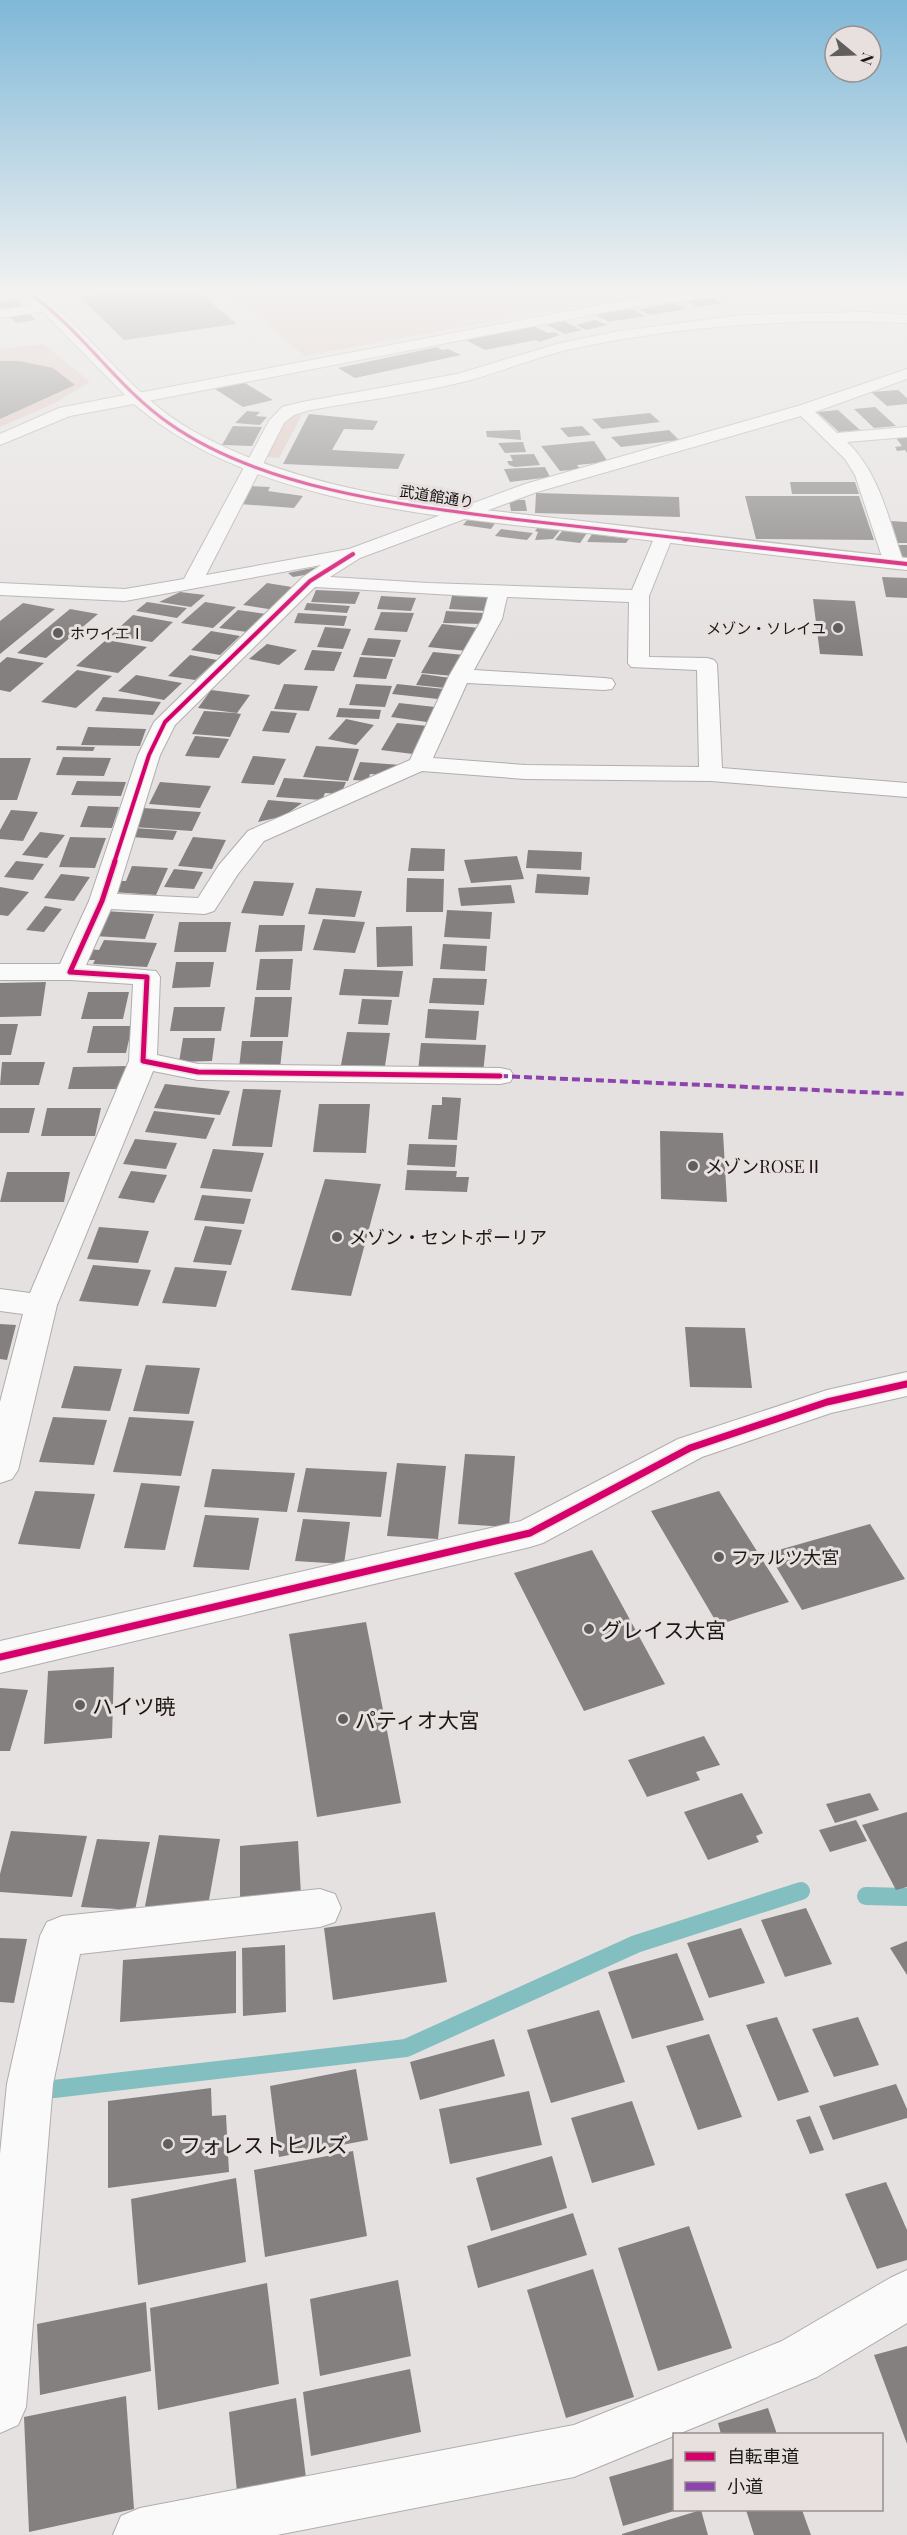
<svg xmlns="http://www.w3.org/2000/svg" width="907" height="2535" viewBox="0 0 907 2535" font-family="'Playfair Display','Noto Sans JP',serif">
  <rect width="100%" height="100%" fill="#e5e1e0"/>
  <!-- green -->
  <path fill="#dec3bc" d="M226,292H681L599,302L305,356Z
    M44,344L90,382L55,403L0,427V349Z
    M289,414L302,415L279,458L266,457Z"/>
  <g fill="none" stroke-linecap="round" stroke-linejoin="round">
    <!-- stream -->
    <path stroke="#83bec0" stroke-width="18" d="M866,1896L907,1897
      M54,2089L406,2048L636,1944L801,1891"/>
  </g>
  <!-- building -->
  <path fill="#83807f" d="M104,292H199L237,324L124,340L80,297Z
    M713,298L723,303L697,307L687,301Z
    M15,300L23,307L0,311V302Z
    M674,303L686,309L649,315L638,309Z
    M632,309L645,316L608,322L595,314Z
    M28,313L36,320L16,323L9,316Z
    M595,320L608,325L586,330L576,325Z
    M564,321L582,330L565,334L547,325Z
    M534,326L548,333L554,332L560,335L540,342L536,340L485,350L466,340Z
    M437,347L442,350L448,349L461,355L355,378L338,368Z
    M0,361H19L53,368L75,385L0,419Z
    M245,383L273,400L243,407L215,389Z
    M898,390L907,398V404L887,406L871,392Z
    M875,407L896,426L874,428L854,409Z
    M838,410L860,430L839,432L817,412Z
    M247,411L260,412L256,416L267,417L260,425L235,423Z
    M650,413L660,422L602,429L592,419Z
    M309,414L378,421L373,430L344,429L332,450L405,454L398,469L283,464Z
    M233,426L262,427L252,446L222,445Z
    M582,426L591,435L568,437L560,428Z
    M520,430L521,440L487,437L486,431Z
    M669,430L679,440L621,447L611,437Z
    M896,438H907V453L905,450L897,451L895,447L902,446Z
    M594,441L608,462L577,465L580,469L560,471L541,446Z
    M523,442L526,452L505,453L498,443Z
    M534,454L540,465L515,467L509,465L507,461H513L510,455Z
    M545,467L550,477L510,482L504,469Z
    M790,482H855L859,494H792Z
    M250,486L270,487L268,491L303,496L294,508L239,504Z
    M536,493L679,497L680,517L535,513Z
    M745,496H859L874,540L756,539Z
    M509,500H525L527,511H511Z
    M469,518L496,522L491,529L463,525Z
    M891,521L907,522V543H898Z
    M538,527L560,530L553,539L535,540L538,532L535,531Z
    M501,529L533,533L527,540L495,536Z
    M563,530L587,533L580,543L555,540Z
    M592,534L629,539L626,543L587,542Z
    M896,545H907V558H900Z
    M317,567L322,572L293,577L288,573Z
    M882,577L907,578V598L886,597Z
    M267,583L298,588L275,610L243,605Z
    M316,590L360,592L355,604L311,602Z
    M180,592L205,595L191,607L159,602Z
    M381,596L416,598L411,611L377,609Z
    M452,596L490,597L487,611L449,609Z
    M813,599L855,601L863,656L820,654Z
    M147,602L187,608L177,618L136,611Z
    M205,602L236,607L213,628L181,623Z
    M23,603L55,609L0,654V621Z
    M307,603L350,606L347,613L304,610Z
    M70,609L98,614L46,658L17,653Z
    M238,610L266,614L247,632L219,628Z
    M446,611L484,613L481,624L443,623Z
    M381,612L414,613L407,632L374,630Z
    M298,613L347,616L344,626L294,623Z
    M133,615L173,622L152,642L111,635Z
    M442,624L479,628L467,651L428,647Z
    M325,627L351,629L343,649L317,647Z
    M211,631L240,636L220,655L191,650Z
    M368,638L401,640L395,657L361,655Z
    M106,640L147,647L118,673L76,666Z
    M267,644L297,650L279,665L249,659Z
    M312,650L342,652L334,671L304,670Z
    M433,652L464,655L453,676L421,673Z
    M190,655L217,660L195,680L168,676Z
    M7,657L44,663L10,692L0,690V663Z
    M360,657L393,659L386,679L353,677Z
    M77,670L112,676L76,708L41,702Z
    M422,674L451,678L445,688L416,685Z
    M136,675L182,683L164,700L118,691Z
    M284,684L318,686L309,711L274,709Z
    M356,684L392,686L385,707L349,705Z
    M397,684L444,689L438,699L392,694Z
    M211,690L250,695L237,713L198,708Z
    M103,697L161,702L153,715L95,711Z
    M399,703L435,707L427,722L391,717Z
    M339,708L381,710L379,719L336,717Z
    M204,711L235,713L241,714L230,737L192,734Z
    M271,711L297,713L289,733L262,731Z
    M346,719L374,725L356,745L328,739Z
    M397,723L428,726L413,754L381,750Z
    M88,727L146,729L140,746L81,745Z
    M195,736L229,739L219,758L185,756Z
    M57,746L95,747L93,751L56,750Z
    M316,746L359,749L348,781L303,777Z
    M253,756L286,759L274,785L241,783Z
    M63,757L111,758L104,776L56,775Z
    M0,758H31L17,800H0Z
    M360,762L401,765L399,771L385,770L383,775L370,774L368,781L353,780Z
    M284,778L346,782L341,794L325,793L322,800L276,797Z
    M77,781L126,782L121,796L71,795Z
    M160,782L211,786L200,808L149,804Z
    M268,800L302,803L284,816L258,822Z
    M88,806L119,807L112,828L80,827Z
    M143,808L201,812L192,831L134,827Z
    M11,810L38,812L23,841L0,839V830Z
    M135,828L177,831L173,840L131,837Z
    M40,832L65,835L47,858L22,855Z
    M70,837L106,838L95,868L59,867Z
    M193,837L226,840L212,869L178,866Z
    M411,848L445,849L444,871H408Z
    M528,850L582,852L581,870L526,868Z
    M517,856L524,879L471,883L464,860Z
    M16,861L44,864L33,880L4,877Z
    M132,866L168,868L156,895L112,892L117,881H126Z
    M174,869L203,872L194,889L164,887Z
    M61,874L90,877L74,901L44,898Z
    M537,874L590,877L588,895L535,893Z
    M407,878L444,879L443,912H406Z
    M254,881L294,883L283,916L241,913Z
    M511,885L515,903L461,906L458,888Z
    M0,887L29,892L8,916L0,915Z
    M316,888L362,891L355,917L308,914Z
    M45,906L62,909L44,932L26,930Z
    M447,910L492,912L490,939L444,937Z
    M104,911L154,914L145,939L94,936Z
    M323,919L365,922L355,953L313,950Z
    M179,922H231L226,952H174Z
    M259,925H305L302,951L255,952Z
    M412,926L413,966L377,967L376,927Z
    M104,940L157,943L147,967L93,964L95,960H82L87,949L99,950Z
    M443,944L487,946L485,971L440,969Z
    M260,959H293L290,990H256Z
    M176,962H214L210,987L172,988Z
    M344,969L403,971L399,997L339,995Z
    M433,978L487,979L484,1005L429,1003Z
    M46,982L41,1016L0,1017V983Z
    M88,992H129L123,1019H81Z
    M255,997H292L288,1037H250Z
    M362,999L392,1000L388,1025L358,1024Z
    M174,1007H225L221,1031H170Z
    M428,1009L479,1011L476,1040L425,1038Z
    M0,1024H18L11,1055H0Z
    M93,1026H132L126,1053H87Z
    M347,1032L390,1033L385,1066L341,1065Z
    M183,1038H215L212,1061L179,1062Z
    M242,1041H283L280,1068H239Z
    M421,1043L486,1045L483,1073L418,1071Z
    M2,1062H45L39,1085H0Z
    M130,1066L125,1089H68L73,1067Z
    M165,1084L230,1091L220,1115L154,1108Z
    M243,1089L281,1090L272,1147L232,1146Z
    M442,1097L461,1098L457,1140L428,1139L432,1105H442Z
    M319,1104H370L366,1153L313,1152Z
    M0,1108H35L29,1133H0Z
    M47,1108H101L95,1136H41Z
    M154,1111L215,1118L206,1139L145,1132Z
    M660,1131L723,1133L727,1202L661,1199Z
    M135,1139L177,1143L166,1169L123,1164Z
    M409,1144L457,1145L455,1167L407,1165Z
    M213,1149L264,1153L252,1192L200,1188Z
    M407,1170L457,1171L456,1177H469L467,1192L405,1190Z
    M131,1171L167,1175L154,1203L118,1198Z
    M7,1172H70L64,1202H0Z
    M325,1179L381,1184L351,1296L291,1290Z
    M202,1195L251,1199L244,1224L194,1220Z
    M205,1226L242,1230L231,1265L193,1262Z
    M99,1227L149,1231L138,1263L87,1259Z
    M93,1265L151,1270L138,1306L79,1301Z
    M175,1267L227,1271L216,1307L162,1303Z
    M0,1324L16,1325L7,1360L0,1359Z
    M685,1327L745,1328L752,1388L690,1387Z
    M146,1365L200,1368L189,1414L133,1411Z
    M74,1366L122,1369L110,1411L61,1408Z
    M53,1417L107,1420L94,1465L39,1462Z
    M129,1417L194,1421L181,1476L113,1472Z
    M465,1454L515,1456L509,1527L458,1524Z
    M397,1463L446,1466L438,1539L387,1536Z
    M306,1468L387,1472L381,1517L297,1512Z
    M212,1469L295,1473L287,1512L204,1507Z
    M141,1483L180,1486L165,1550L124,1548Z
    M35,1491L95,1494L80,1549L18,1544Z
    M719,1491L789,1602L718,1625L651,1511Z
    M205,1515L259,1518L249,1570L193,1567Z
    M303,1519L350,1522L344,1564L295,1561Z
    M870,1524L905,1579L802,1610L768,1553Z
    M592,1550L665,1684L584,1711L514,1573Z
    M366,1622L401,1803L317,1817L289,1634Z
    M114,1667L112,1738L44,1744L48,1671Z
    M0,1688L28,1690L10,1751H0Z
    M704,1736L720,1765L696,1772L700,1780L647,1797L628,1760Z
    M742,1793L763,1833L756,1836L759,1842L708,1860L684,1812Z
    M870,1793L879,1810L835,1823L826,1804Z
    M907,1812V1887L896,1890L862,1825Z
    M856,1820L867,1841L830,1852L819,1830Z
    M11,1831L87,1836L72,1897L0,1892V1874Z
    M159,1835L220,1839L207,1911L145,1906Z
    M97,1839L150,1842L135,1910L81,1907Z
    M298,1841L301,1895L240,1900V1846Z
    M806,1908L832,1964L785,1977L761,1920Z
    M435,1912L447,1982L333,2000L324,1928Z
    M741,1928L765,1983L709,1998L687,1943Z
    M0,1938L27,1939L14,2003L0,2002Z
    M907,1941V1975L890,1948Z
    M285,1945L286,2012L243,2016L242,1948Z
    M236,1951V2013L120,2022L123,1960Z
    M677,1953L704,2020L632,2039L608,1972Z
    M599,2010L625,2082L551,2103L527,2030Z
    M777,2017L809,2092L778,2101L746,2025Z
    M858,2017L879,2065L834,2077L812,2029Z
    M709,2034L742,2117L698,2130L666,2046Z
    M494,2039L505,2076L420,2100L410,2062Z
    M356,2069L368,2140L279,2157L270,2086Z
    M896,2084L907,2109V2118L833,2140L819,2106Z
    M211,2088L212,2116L226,2115L229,2172L108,2188V2101Z
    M529,2091L542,2145L450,2164L439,2109Z
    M632,2101L655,2165L592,2183L571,2118Z
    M810,2116L824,2150L810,2154L796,2120Z
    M353,2151L367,2236L265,2257L254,2170Z
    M552,2156L567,2208L491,2231L476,2178Z
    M236,2178L246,2262L138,2285L131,2199Z
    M886,2182L907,2230V2260L877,2269L845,2194Z
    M573,2213L587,2255L478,2288L467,2246Z
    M689,2226L732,2348L658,2371L618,2248Z
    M593,2269L634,2397L566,2418L527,2290Z
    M398,2280L411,2356L320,2376L310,2299Z
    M267,2283L279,2384L158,2410L150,2308Z
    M146,2302L151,2371L40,2395L37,2324Z
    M907,2346V2444L874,2355Z
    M410,2369L421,2432L311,2456L303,2392Z
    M126,2396L134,2509L29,2532L24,2417Z
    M296,2398L307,2486L238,2502L229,2412Z
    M768,2408L777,2434H721L718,2423Z
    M674,2458V2511L623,2526L609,2477Z
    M701,2510L708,2535H622V2534Z
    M746,2510H802L811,2535H754Z"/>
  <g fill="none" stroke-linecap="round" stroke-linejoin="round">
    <defs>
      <path id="minor" d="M691,292H732L725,296L637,306L138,403L130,398L138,393L637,298Z
        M48,303L55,307L53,310L0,318V310Z
        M866,312L907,315V323C796,318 685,325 576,348C538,356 501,372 463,382C413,394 361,401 310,410L294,415L284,423L206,575L349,549L525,484L798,406L907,369V379L815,412L837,433L907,427V437L847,442C880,473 889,522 904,563L901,567H887L884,563L855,475L845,459L801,416L537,492L360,558L330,577L428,583L632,590L655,536L657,532H671L673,536L649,596V657L707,658L714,660L717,664L722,768L907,783V797L711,781L525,779L422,771L264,841L238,874L214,911L205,914L111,909L86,965L156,971L160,977L157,1055L198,1064L500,1068L510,1070L514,1076L510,1082L500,1084L198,1080L153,1071L57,1305L18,1470L12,1479L0,1483V1402L23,1314L0,1311V1289L30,1293L129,1061L133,984L70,980H0V964H60L89,901L138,755L154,722L303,577L321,565L125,601L0,595V583L125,589L184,579L269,421L282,407L302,402L457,374L560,343L619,331L742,315ZM315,587L488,597L482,619L449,676L410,760L248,831L219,865L198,898L117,894L160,755L175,725ZM507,597L629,602L628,663L631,667L697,670L699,767L525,765L433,758L467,683L604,690L612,689L615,684L612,679L604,678L474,670L502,619Z
        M907,1372V1396L831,1413L702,1457L543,1543L530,1547L0,1673V1641L521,1521L678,1439L827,1390Z
        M320,1889L335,1894L341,1908L335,1922L320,1927L80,1954L53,2084L26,2407L18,2425L0,2433V2154L7,2084L40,1936L47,1922L62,1916Z
        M907,2270V2323L817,2377L574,2477L277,2535H113L121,2516L140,2508L574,2425L782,2341L890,2278Z"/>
      <path id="tertiary" d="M19,292H36L44,297C95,339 134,398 193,431C308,495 444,505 573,520C684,533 795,546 907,558V570C803,559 699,546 595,534C444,516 254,507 134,404L70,416L0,445V434L59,408L125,395L49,318Z"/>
    </defs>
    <!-- minor casing -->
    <use href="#minor" stroke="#b0adad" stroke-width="2"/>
    <!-- tertiary casing -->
    <use href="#tertiary" stroke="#b0adad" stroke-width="2"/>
    <!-- minor -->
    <use href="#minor" fill="#fbfafa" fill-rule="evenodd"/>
    <!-- tertiary -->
    <use href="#tertiary" fill="#fbfafa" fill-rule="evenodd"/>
    <!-- quiet -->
    <path stroke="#8e44ad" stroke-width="4" stroke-dasharray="8 4" stroke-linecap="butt" d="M500,1076L907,1094"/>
    <defs>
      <path id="cycleway-far3" d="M27,292C81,328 116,387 170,424C263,489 402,505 512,519C574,526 636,533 697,540"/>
      <path id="cycleway-far2" d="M684,539L907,564
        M114,863L149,755L165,722L310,581L353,554"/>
      <path id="cycleway-far1" d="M115,861L102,901L70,972L147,977L143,1061L198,1072L500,1076"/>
      <path id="cycleway" d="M0,1657L530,1533L690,1448L827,1402L907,1384"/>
    </defs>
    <!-- cycleway-far3 casing -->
    <use href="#cycleway-far3" stroke="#e7e0de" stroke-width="5"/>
    <!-- cycleway-far2 casing -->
    <use href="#cycleway-far2" stroke="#e7e0de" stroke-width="6"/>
    <!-- cycleway-far1 casing -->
    <use href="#cycleway-far1" stroke="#e7e0de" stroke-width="8"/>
    <!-- cycleway casing -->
    <use href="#cycleway" stroke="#e7e0de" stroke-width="10"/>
    <!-- cycleway-far3 -->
    <use href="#cycleway-far3" stroke="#d6006c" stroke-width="3"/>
    <!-- cycleway-far2 -->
    <use href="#cycleway-far2" stroke="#d6006c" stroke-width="4"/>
    <!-- cycleway-far1 -->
    <use href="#cycleway-far1" stroke="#d6006c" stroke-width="5"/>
    <!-- cycleway -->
    <use href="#cycleway" stroke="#d6006c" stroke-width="7"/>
  </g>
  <!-- sky -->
  <linearGradient id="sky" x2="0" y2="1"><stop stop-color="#7fb8d8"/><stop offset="0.45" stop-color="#f3f2f1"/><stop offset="1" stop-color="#f3f2f1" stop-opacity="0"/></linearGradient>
  <rect width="907" height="646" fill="url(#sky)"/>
  <!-- markers -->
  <g fill="#615e5d" stroke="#e7e0de" stroke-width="2">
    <circle cx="838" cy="628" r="6"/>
    <circle cx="58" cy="633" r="6"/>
    <circle cx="693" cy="1166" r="6"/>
    <circle cx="337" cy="1237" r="6"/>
    <circle cx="719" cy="1557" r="6"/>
    <circle cx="589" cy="1629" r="6"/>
    <circle cx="80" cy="1705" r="6"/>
    <circle cx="343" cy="1719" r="6"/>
    <circle cx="168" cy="2144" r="6"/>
  </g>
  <g text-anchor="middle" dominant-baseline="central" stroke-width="6" stroke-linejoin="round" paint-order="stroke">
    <!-- far-street labels -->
    <g font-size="15" fill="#1a1817" stroke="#e7e0de">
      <text transform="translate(437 496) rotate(9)">武道館通り</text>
    </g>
    <!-- far-poi labels -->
    <g font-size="15" fill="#1a1817" stroke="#e7e0de" text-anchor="end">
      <text x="826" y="628">メゾン・ソレイユ</text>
      <text x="70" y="633" text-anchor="start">ホワイエⅠ</text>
    </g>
    <!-- poi labels -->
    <g font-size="18" fill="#1a1817" stroke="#e7e0de" text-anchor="start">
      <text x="705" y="1166">メゾンROSEⅡ</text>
      <text x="349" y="1237">メゾン・セントポーリア</text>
      <text x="731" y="1557">ファルツ大宮</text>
    </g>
    <!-- near-poi labels -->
    <g font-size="21" fill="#1a1817" stroke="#e7e0de" text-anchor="start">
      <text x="601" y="1629">グレイス大宮</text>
      <text x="92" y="1705">ハイツ暁</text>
      <text x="355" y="1719">パティオ大宮</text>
      <text x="180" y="2144">フォレストヒルズ</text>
    </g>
  </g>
  <!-- legend -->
  <rect x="673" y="2433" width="210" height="78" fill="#e7e0de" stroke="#95908e" stroke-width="1.5"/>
  <rect x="685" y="2452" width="30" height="9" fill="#d6006c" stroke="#95908e" stroke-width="1.5"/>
  <text x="727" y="2463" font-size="18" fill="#1a1817">自転車道</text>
  <rect x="685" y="2482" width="30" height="9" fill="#8e44ad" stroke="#95908e" stroke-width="1.5"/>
  <text x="727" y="2493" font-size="18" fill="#1a1817">小道</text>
  <!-- north arrow -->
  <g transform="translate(853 54) rotate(109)"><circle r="28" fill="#e7e0de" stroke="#95908e" stroke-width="1.5"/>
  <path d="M0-4.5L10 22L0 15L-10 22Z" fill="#615e5d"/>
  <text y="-9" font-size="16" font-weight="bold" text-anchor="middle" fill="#1a1817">N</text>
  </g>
</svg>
